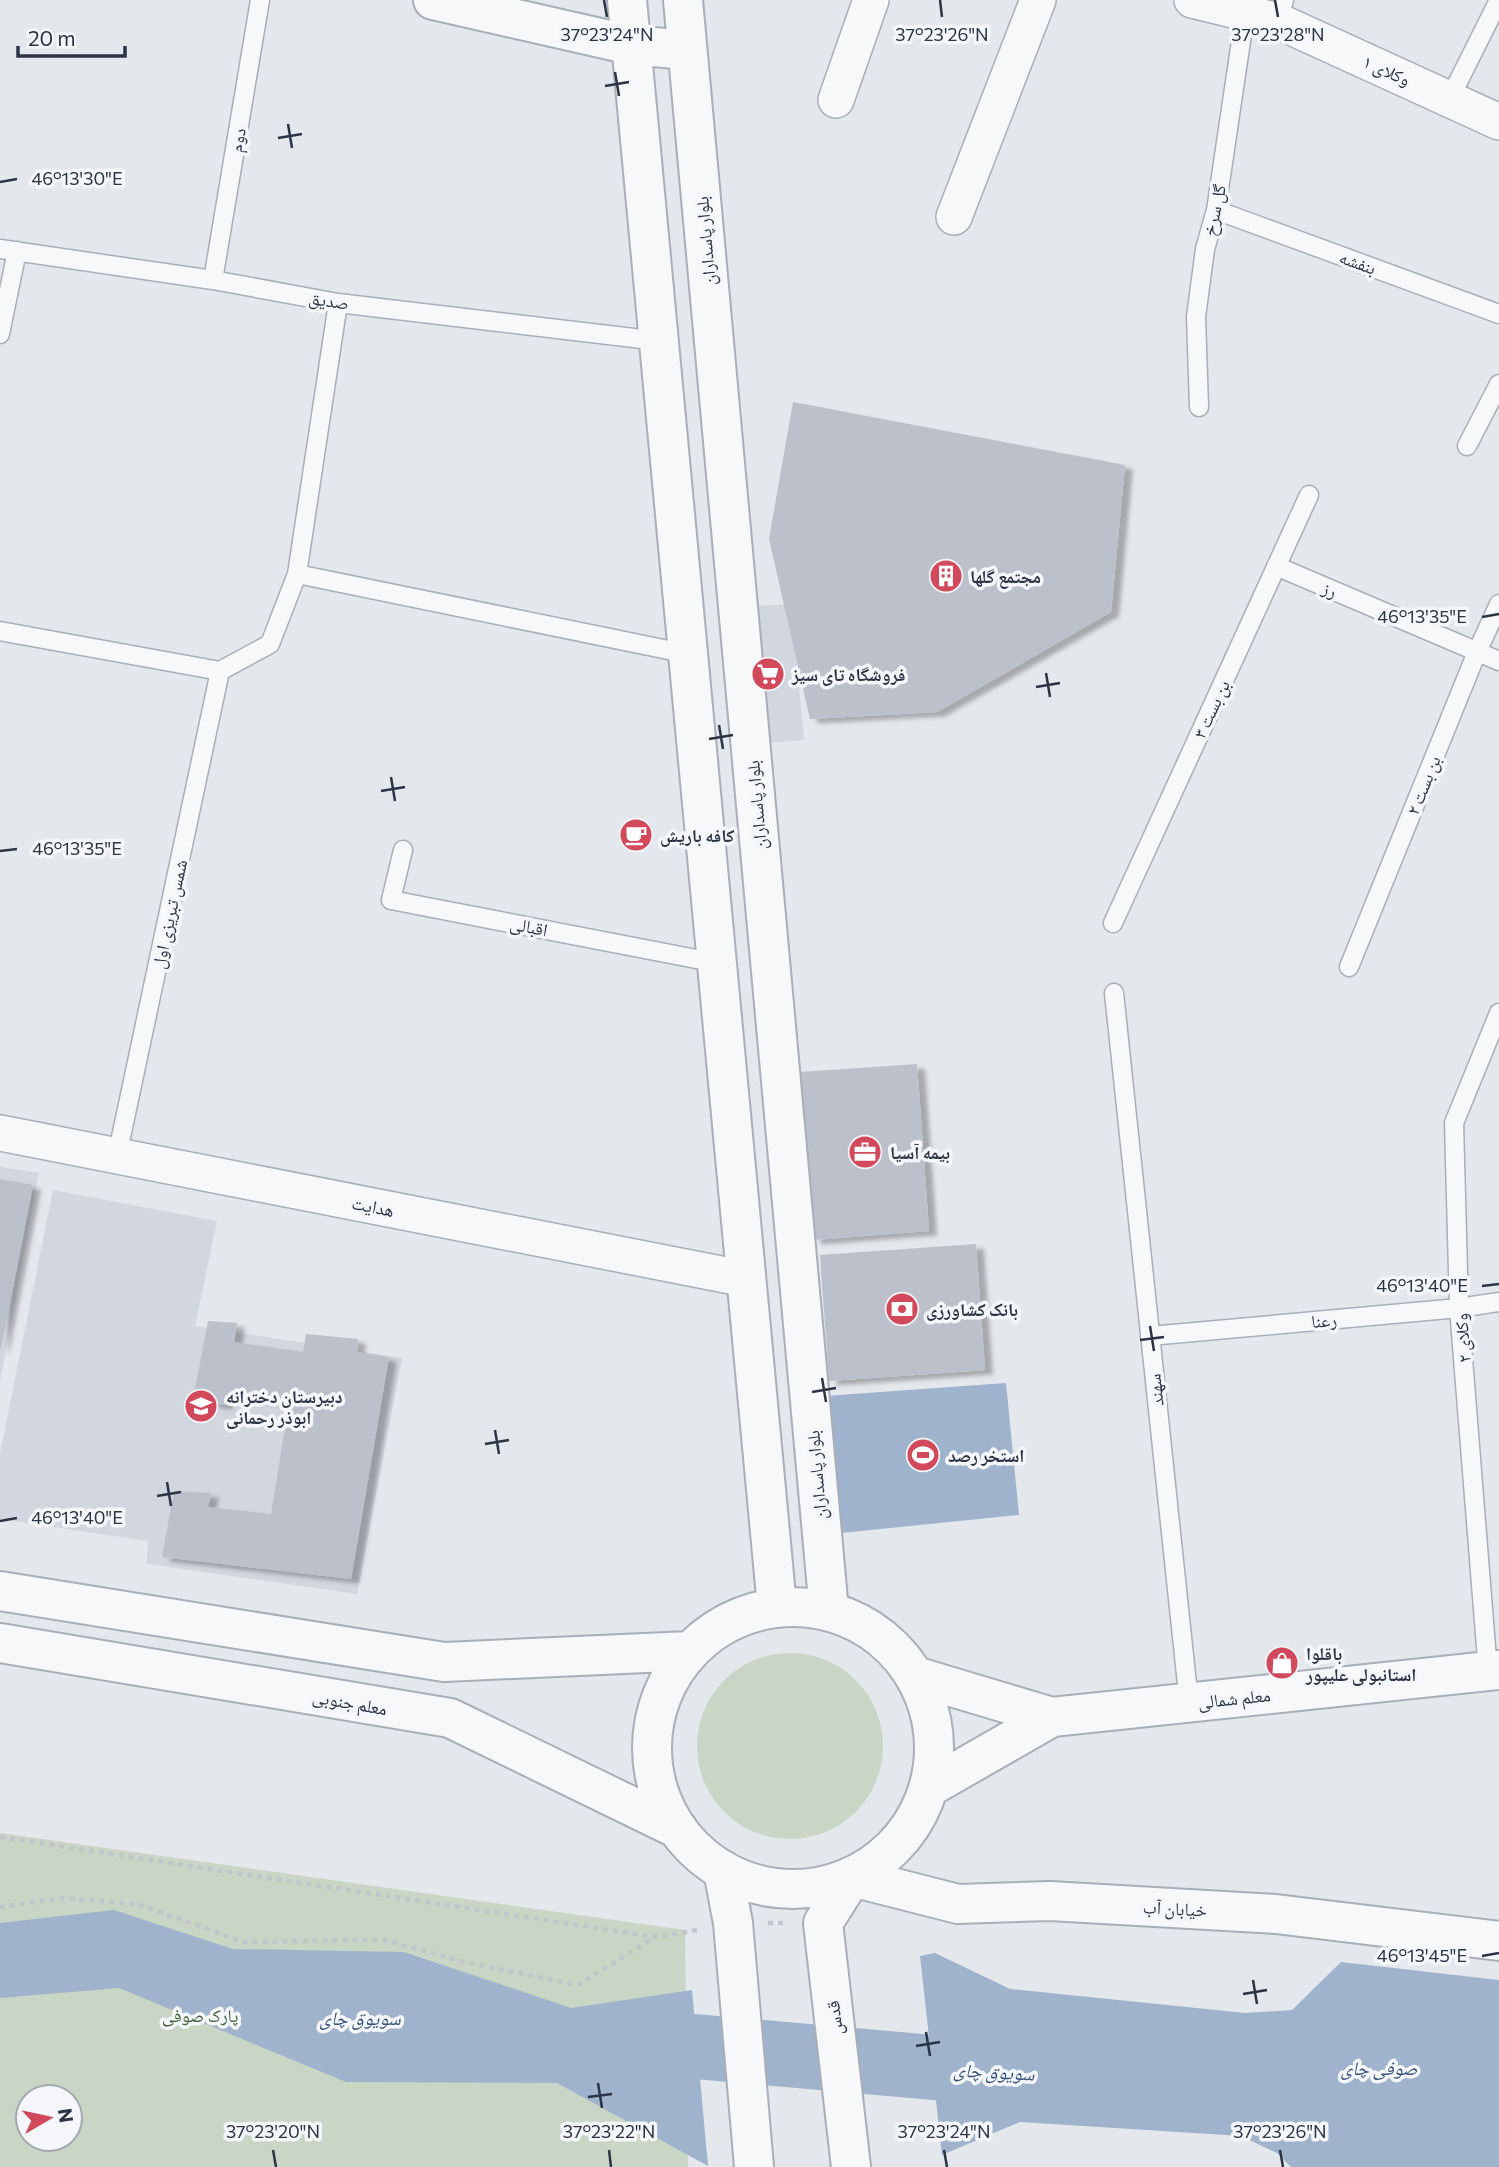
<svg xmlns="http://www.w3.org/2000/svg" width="1499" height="2167" viewBox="0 0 1499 2167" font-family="Commissioner,'Noto Naskh Arabic',sans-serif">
  <defs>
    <filter id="shadow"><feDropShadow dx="8" dy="4.5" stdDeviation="2" flood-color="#0004"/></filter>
  </defs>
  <rect width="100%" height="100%" fill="#e4e7ec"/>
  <!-- built -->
  <path fill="#d2d6de" d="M791,604L804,740L751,744L739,607Z
    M0,1167L39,1173L0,1382Z
    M53,1190L217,1221L195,1326L402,1358L357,1594L147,1564L148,1541L0,1519V1454Z"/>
  <!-- green -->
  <path fill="#c9d6c5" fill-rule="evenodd" d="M697 1746a93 93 0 1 1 186 0a93 93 0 1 1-186 0Z
    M0,1833L685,1930L688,2167H0ZM28,2097H70V2139H28Z"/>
  <!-- water -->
  <path fill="#9fb4cc" d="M1006,1383L1019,1515L841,1533L825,1396Z
    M114,1910L233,1949L404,1952L571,2008L692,1990L708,2166L557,2083L346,2082L119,1988L0,1998V1923Z
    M935,1953L1010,1989L1245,2013L1292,2010L1341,1962L1499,1980V2167H1291L1277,2153L1241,2136L1020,2122L942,2155L920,1956Z"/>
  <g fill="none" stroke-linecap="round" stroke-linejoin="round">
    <!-- river -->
    <path stroke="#9fb4cc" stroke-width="65" d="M610,2037L632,2041L950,2069L1021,2072"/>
  </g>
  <!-- building -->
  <path fill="#bbc0ca" filter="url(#shadow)" d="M793,402L1125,465L1111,612L937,712L810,719L769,539Z
    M917,1064L929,1231L813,1240L800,1072Z
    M0,1179L33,1185L1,1349H0Z
    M976,1244L985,1370L829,1381L820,1255Z
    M208,1321L237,1323L234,1342L303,1352L306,1334L358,1339L357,1352L389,1357L351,1579L162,1557L174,1491L211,1493L208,1507L271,1514L289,1403L227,1394L225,1405L193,1400Z"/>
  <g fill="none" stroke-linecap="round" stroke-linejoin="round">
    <defs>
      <path id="service" d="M1278,21L1284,0
        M1450,98L1499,0
        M1216,210L1499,314
        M0,249L213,280L338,303L659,341
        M213,280L260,0
        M0,334L17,251
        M1199,407L1196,317L1205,249L1216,210L1245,14
        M1467,446L1499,384
        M1276,566L1499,661
        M297,574L688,654
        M0,631L220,671L270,644L297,574L338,303
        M403,850L391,900L717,963
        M1113,923L1309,495
        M1349,967L1477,652L1499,604
        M1114,993L1189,1703
        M117,1156L220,671
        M1150,1336L1459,1308L1499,1302
        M1488,1672L1459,1308L1454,1123L1499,1013"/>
      <path id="minor" d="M1192,0L1278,21L1499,122
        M836,100L871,0
        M954,217L1038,0
        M0,1133L746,1279"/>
      <path id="tertiary" d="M433,0L631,45L687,50
        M627,0L777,1607
        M683,0L829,1611
        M0,1591L444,1662L690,1651
        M652 1748a141 141 0 1 1 282 0a141 141 0 1 1-282 0Z
        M0,1643L450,1718L678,1829
        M915,1676L1052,1717L928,1788
        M1052,1717L1499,1670
        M723,1870L733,1923L754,2167
        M851,2167L823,1923L852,1877L958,1904L1050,1901L1276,1914L1499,1941"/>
    </defs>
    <!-- service casing -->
    <use href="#service" stroke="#a9aeb7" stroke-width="21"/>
    <!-- minor casing -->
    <use href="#minor" stroke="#a9aeb7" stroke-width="38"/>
    <!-- tertiary casing -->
    <use href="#tertiary" stroke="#a9aeb7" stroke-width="42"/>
    <!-- path -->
    <path stroke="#c2c5cb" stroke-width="4.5" stroke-dasharray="5 5" stroke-linecap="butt" d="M0,1837L656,1937L697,1930
      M0,1907L63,1898L138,1904L243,1942L383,1940L465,1962L578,1985L655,1937
      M768,1923H787"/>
    <!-- service -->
    <use href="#service" stroke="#f7f8fa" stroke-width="18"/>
    <!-- minor -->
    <use href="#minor" stroke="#f7f8fa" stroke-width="35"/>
    <!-- tertiary -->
    <use href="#tertiary" stroke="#f7f8fa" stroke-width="38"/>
  </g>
  <!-- ticks -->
  <path fill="none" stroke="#2b3445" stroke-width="2.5" d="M604,0L607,17M940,0L942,17M1275,0L1278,17M615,72L619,96M605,86L629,82M288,124L292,148M278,138L302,134M0,182L17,179M1482,617L1499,614M1046,673L1050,697M1036,687L1060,683M719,725L723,749M709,739L733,735M391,777L395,801M381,791L405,787M0,851L17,849M1482,1286L1499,1284M1150,1326L1154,1351M1140,1340L1164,1337M822,1378L826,1402M812,1392L836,1388M495,1430L499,1454M485,1444L509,1440M167,1482L171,1506M157,1496L181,1492M0,1521L17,1518M1482,1956L1499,1953M1253,1980L1257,2004M1243,1994L1267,1990M926,2032L930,2056M916,2046L940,2042M598,2083L602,2108M588,2097L612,2094M273,2150L276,2167M609,2150L611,2167M944,2150L947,2167M1280,2150L1283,2167"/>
  <!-- icons -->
  <defs>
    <symbol id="building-disc" viewBox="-11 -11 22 22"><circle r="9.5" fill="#d1495b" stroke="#f4f6f9"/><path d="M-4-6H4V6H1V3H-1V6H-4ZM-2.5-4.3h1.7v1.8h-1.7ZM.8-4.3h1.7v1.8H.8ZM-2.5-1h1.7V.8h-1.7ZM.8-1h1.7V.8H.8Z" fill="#fff"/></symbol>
    <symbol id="supermarket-disc" viewBox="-11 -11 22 22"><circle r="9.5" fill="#d1495b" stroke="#f4f6f9"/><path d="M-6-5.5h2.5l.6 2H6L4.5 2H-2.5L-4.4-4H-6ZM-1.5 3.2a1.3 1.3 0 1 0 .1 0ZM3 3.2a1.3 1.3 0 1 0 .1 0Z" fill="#fff"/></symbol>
    <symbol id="cafe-disc" viewBox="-11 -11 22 22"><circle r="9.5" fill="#d1495b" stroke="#f4f6f9"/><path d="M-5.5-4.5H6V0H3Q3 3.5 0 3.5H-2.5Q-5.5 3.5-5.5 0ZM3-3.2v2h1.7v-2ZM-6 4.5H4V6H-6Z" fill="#fff"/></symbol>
    <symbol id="office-disc" viewBox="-11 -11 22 22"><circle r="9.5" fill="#d1495b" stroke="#f4f6f9"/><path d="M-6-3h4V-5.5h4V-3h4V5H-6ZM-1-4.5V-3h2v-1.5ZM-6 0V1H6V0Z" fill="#fff"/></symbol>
    <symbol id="bank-disc" viewBox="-11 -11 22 22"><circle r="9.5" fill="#d1495b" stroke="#f4f6f9"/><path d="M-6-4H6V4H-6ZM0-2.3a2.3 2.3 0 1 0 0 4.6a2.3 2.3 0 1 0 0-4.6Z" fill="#fff"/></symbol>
    <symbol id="school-disc" viewBox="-11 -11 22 22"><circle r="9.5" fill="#d1495b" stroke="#f4f6f9"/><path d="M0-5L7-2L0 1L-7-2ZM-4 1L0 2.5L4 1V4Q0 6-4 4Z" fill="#fff"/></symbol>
    <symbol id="stadium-disc" viewBox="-11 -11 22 22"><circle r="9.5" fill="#d1495b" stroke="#f4f6f9"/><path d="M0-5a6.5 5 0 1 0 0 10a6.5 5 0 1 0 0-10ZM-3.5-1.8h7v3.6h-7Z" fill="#fff"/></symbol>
    <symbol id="shop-disc" viewBox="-11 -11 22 22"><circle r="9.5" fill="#d1495b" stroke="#f4f6f9"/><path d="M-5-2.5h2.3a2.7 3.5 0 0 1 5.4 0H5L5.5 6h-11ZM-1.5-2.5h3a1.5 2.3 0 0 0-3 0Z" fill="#fff"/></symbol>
  </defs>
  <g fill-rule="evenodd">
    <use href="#building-disc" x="927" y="557" width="38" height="38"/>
    <use href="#supermarket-disc" x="749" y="655" width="38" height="38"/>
    <use href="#cafe-disc" x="617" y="816" width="38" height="38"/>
    <use href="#office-disc" x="846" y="1133" width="38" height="38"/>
    <use href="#bank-disc" x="883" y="1290" width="38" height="38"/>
    <use href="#school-disc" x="182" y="1387" width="38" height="38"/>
    <use href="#stadium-disc" x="904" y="1436" width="38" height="38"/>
    <use href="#shop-disc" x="1263" y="1644" width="38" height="38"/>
  </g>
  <g text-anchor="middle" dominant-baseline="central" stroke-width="7" stroke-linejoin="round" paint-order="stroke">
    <!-- street labels -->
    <g font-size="18" fill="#2b3445" stroke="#f4f6f9">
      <text transform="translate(1387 70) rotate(24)">وکلای ۱</text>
      <text transform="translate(237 140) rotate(-80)">دوم</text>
      <text transform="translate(1214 210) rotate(-78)">گل سرخ</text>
      <text transform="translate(705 241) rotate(-95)">بلوار پاسداران</text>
      <text transform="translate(1358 262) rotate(20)">بنفشه</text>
      <text transform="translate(329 300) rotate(9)">صدیق</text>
      <text transform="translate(1330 589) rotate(23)">رز</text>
      <text transform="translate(1211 709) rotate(-65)">بن بست ۳</text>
      <text transform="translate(1423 785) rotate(-68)">بن بست ۲</text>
      <text transform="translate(756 805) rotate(-95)">بلوار پاسداران</text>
      <text transform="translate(169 914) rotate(-78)">شمس تبریزی اول</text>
      <text transform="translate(529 926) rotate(11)">اقبالی</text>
      <text transform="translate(373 1206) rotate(11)">هدایت</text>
      <text transform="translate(1324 1320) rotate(-5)">رعنا</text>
      <text transform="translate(1462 1338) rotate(-94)">وکلای ۲</text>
      <text transform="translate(1155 1390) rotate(-96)">سهند</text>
      <text transform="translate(816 1475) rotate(-95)">بلوار پاسداران</text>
      <text transform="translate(1234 1698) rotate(-6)">معلم شمالی</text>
      <text transform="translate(350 1702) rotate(10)">معلم جنوبی</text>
      <text transform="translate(1175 1908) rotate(3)">خیابان آب</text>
      <text transform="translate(834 2018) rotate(-97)">قدس</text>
    </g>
    <!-- poi labels -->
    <g font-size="18" font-weight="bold" fill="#2b3445" stroke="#f4f6f9" text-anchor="start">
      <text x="970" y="576">مجتمع گلها</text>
      <text x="792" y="674">فروشگاه تای سیز</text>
      <text x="660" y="835">کافه باریش</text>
      <text x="890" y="1152">بیمه آسیا</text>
      <text x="926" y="1309">بانک کشاورزی</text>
      <text x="226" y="1396">دبیرستان دخترانه<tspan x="226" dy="21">ابوذر رحمانی</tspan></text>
      <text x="948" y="1455">استخر رصد</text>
      <text x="1306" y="1653">باقلوا<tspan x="1306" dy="21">استانبولی علیپور</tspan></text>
    </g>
    <!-- park labels -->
    <g font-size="18" fill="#3f6138" stroke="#f4f6f9">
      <text x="200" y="2015">پارک صوفی</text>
    </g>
    <!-- water labels -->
    <g font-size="19" font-style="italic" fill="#34527a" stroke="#f4f6f9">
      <text x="360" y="2017">سویوق چای</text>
      <text x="1379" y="2067">صوفی چای</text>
      <text transform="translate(994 2071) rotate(3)">سویوق چای</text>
    </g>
  </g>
  <g font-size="18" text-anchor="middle" fill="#2b3445" stroke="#f4f6f9" stroke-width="7" stroke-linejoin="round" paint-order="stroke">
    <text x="607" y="41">37°23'24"N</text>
    <text x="942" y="41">37°23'26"N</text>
    <text x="1278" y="41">37°23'28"N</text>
    <text x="77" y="185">46°13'30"E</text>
    <text x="1422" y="623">46°13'35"E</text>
    <text x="77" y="855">46°13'35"E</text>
    <text x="1422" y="1292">46°13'40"E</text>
    <text x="77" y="1524">46°13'40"E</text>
    <text x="1422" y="1962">46°13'45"E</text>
    <text x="273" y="2138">37°23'20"N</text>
    <text x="609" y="2138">37°23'22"N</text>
    <text x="944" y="2138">37°23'24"N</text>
    <text x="1280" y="2138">37°23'26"N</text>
  </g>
  <!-- north arrow -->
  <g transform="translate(49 2118) rotate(81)"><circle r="33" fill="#f4f6f9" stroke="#a4a8b1" stroke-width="2"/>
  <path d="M0-5L12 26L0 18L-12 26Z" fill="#d1495b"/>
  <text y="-10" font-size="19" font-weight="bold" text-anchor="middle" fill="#2b3445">N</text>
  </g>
  <!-- scale -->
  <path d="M18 46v10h107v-10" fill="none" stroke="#2b3445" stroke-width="3.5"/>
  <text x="28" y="46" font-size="21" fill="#2b3445" stroke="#f4f6f9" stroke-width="5" paint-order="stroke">20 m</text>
</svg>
